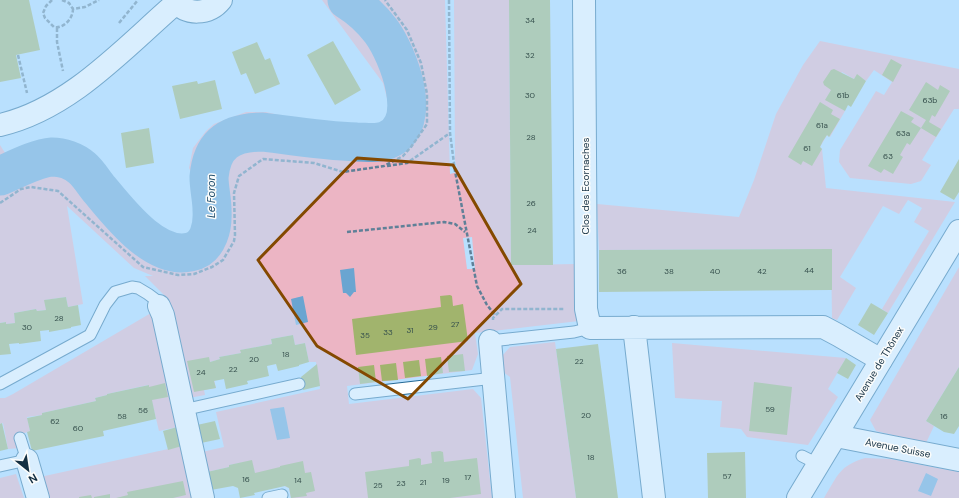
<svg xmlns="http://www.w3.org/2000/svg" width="959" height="498" viewBox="0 0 959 498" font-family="'DM Sans',sans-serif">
  <rect width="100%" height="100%" fill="#b9e0fe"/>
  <!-- green -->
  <path fill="#ecb5c4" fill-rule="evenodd" d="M322,0H445L450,174L458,172L455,160L454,0H509L511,265L578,264L579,321L475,333L478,354L472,370L347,386L349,404L473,389L481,398L492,498H291L289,488L255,473L251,461L229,465V467L207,472L202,452L224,447L216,412L320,389L316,362H309L305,343L295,345L293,335L271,339L272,344L241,350V353L219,357L220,359L210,362L216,388L204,390L205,395L189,398L167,298L145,276H153L134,268L67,206L83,304L68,307L66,297L45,300L46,310L37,311L36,309L14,313L15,323L6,324L5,322L0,323V145L7,156L30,146L41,144L78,152L117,182L162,235H193L195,180L189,168L193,148L206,131L214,124L246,112H266L325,126L380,129L392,117L383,83ZM472,237L475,269H467L463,238Z
    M820,41L959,69V109H954L922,160L931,165L921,181L911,184L850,178L839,162L840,150L876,91L884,95L892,82L874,70L866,81L857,75L854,79L842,72L826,99L845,111L830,137L827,135L820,147L822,149L826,188L955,202L888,313L882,309L929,231L914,222L922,208L908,200L899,214L883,206L840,277L856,288L837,320L832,318L831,249L599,250L597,204L739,217L754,180L776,114L803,65Z
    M959,267V367L926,421L934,426L926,443L876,431L870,420Z
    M151,313L177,427L159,431L148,385L107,394V395L95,398L96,401L42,413V415L27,417L30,431L16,436L20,448L8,449L3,423L0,424V398H5L13,394Z
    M555,342L576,498H523L510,377L503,372L502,356L510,347Z
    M672,343L846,358L828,389L838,397L808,445L747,437L741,429L720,427L722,401L675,398Z
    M182,446L192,498H47L40,477Z
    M865,458L890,459L959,472V498H824C838,475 839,466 865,458Z
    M16,474L24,498H0V478Z"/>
  <!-- water -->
  <path fill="#6aa5d1" d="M354,268L356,292H354L350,297L346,293H343L340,270Z
    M303,296L308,322L296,325L291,299Z
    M284,407L290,438L277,440L270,409Z
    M926,473L938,479L931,496L918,491Z"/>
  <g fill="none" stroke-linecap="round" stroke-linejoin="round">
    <!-- river -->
    <path stroke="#6aa5d1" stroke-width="39" d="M0,176C14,170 37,158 52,157C62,157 74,161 82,168C89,174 94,183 100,190C120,214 155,260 190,252C209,248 213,226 212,210C212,199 209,188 209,177C212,143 231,132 263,132C294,136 326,141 357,142C367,142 378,144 387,140C426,124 398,54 381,31C371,18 360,8 347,0"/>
  </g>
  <!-- building -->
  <path fill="#a1b46d" d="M0,0H29L40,50L16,55L21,78L0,82Z
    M509,0H550L553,265H511Z
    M333,41L361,90L335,105L307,55Z
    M257,42L265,60L270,58L280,84L255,94L246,73L241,75L232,52Z
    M891,59L902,65L893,82L882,75Z
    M834,69L854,79L857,74L866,81L851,107L848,105L845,111L825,100L831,90L824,85L823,82L831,70Z
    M215,80L222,109L180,119L172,86L197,81L198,84Z
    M926,82L938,90L940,85L950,91L935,117L932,115L929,122L941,129L936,137L921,128L926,120L909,110Z
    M820,102L833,110L831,114L840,119L829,137L827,135L823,141L820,147L822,149L812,166L803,161L801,165L788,157Z
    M901,111L914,118L911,122L921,128L910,145L907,143L900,155L903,157L893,174L884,169L881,173L868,166Z
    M149,128L154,163L126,168L121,133Z
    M959,159V192L954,200L940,192Z
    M832,249V290L599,292V250Z
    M450,295L452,296L453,306L463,304L468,341L356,355L352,319L441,307L440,296Z
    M66,297L68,307L78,305L81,325L71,327V328L49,332V330L40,331L41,341L19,344V343L9,344L11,354L0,355V323L6,322V324L15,323L14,313L36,309L37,311L46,310L44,300Z
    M871,303L888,313L874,335L858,325Z
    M293,335L295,345L305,343L309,362L299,365V366L278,371L276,364L267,366L269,376L247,381L248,384L226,389L224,379L214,381L216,388L194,392L187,361L209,357L210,362L220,359L219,357L241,353L240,350L272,344L271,339Z
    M598,344L618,498H576L556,349Z
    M463,354L465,371L449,372L447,356Z
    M441,357L443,373L427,376L425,359Z
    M846,358L856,365L848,379L837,373Z
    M419,360L421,376L405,378L403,362Z
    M396,363L398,380L382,381L380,365Z
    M317,364L320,386L303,390L301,377Z
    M374,365L376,382L360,384L358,367Z
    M959,367V426L954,434L944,432L926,421Z
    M754,382L792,387L787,435L749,431Z
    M165,383L168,397L152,400L156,419L103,431L104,436L32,451L27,432L30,431L27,418L42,415V413L96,401L95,398L107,395V394L149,385V387Z
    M215,421L220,439L201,443L197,425Z
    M2,423L8,449L0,451V424Z
    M177,427L182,446L168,450L163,431Z
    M440,451L443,452L444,462L477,458L481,494L450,498H368L365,472L409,466V460L419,458L421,459V465L432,463L431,452Z
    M745,452L746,498H708L707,453Z
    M252,460L255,473L280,467V466L303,461L305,473L311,472L315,491L306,493L307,496L291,498L289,488L285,486L254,493L255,495L240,498L238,488L233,486L211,490L207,472L229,467V465Z
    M183,481L186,495L173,498H116L128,495L127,492Z
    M110,494V498H94V497Z
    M91,495L92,498H79V497Z"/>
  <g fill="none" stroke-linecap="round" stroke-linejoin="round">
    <defs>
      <path id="lane" d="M490,341L574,332L590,328
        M0,384L90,335L105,305L115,292L132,287L138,288L148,294L156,300L159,306
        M355,394L494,378
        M183,410L299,384
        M802,456L818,464
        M0,466L27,460L20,438
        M268,498L282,495"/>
      <path id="street" d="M584,0L586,309L590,328L823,327L838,335L881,360
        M159,306L163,315L203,498
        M634,327L654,498
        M490,341L504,498
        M836,436L959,460
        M27,460L38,498"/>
      <path id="secondary" d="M174,0C186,16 209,15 221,0
        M0,125C70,109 124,48 176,3
        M798,498L959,231"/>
    </defs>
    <!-- lane casing -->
    <use href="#lane" stroke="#266a96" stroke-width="13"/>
    <!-- street casing -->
    <use href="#street" stroke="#266a96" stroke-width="24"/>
    <!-- secondary casing -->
    <use href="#secondary" stroke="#266a96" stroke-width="24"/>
    <!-- path -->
    <path stroke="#5f8098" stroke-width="2.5" stroke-dasharray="4 2" stroke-linecap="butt" d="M52,0L46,6L43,13L45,18L54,27C64,29 73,18 73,9
      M62,0L69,3L73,9L85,7L99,0
      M449,0L450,133L455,171L477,286L487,305L495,315
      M119,23L138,0
      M57,28V42L63,71
      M18,55L27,93
      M387,166L407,163L450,133
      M0,203L21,189L31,187L58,191L143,267L178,275L194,274L212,267L223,260L234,241L235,235L234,193L239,176L263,159L314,163L343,172L384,166L403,156L411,147L427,124V94L421,63L407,30L385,0
      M347,232L444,222L455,224L465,232
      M493,320V318L502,309H564"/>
    <!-- lane -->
    <use href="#lane" stroke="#fff" stroke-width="11"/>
    <!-- street -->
    <use href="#street" stroke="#fff" stroke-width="22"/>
    <!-- secondary -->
    <use href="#secondary" stroke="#fff" stroke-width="22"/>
  </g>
  <!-- marked area -->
  <path d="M0 0H959V498H0ZM357,158L453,165L521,284L408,399L317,346L258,260Z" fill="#b9e0fe" fill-opacity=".55" fill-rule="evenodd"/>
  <path fill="none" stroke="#844900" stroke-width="3" stroke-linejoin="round" d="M357,158L453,165L521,284L408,399L317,346L258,260Z"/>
  <g text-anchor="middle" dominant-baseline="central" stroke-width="3" stroke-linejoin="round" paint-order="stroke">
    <!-- number labels -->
    <g font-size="8" fill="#36504d">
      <text x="530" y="20">34</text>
      <text x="530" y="55">32</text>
      <text x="530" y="95">30</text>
      <text x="843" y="95">61b</text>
      <text x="930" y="100">63b</text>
      <text x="822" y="125">61a</text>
      <text x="903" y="133">63a</text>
      <text x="531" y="137">28</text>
      <text x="807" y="148">61</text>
      <text x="888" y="156">63</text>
      <text x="531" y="203">26</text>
      <text x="532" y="230">24</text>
      <text x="809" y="270">44</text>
      <text x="622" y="271">36</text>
      <text x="669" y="271">38</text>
      <text x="715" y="271">40</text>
      <text x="762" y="271">42</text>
      <text x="59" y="318">28</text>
      <text x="455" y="324">27</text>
      <text x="27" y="327">30</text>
      <text x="433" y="327">29</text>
      <text x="410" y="330">31</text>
      <text x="388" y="332">33</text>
      <text x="365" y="335">35</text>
      <text x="286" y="354">18</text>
      <text x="254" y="359">20</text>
      <text x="579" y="361">22</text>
      <text x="233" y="369">22</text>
      <text x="201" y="372">24</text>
      <text x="770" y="409">59</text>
      <text x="143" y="410">56</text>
      <text x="586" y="415">20</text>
      <text x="122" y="416">58</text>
      <text x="944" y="416">16</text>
      <text x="55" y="421">62</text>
      <text x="78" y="428">60</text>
      <text x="591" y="457">18</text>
      <text x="727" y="476">57</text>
      <text x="468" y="477">17</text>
      <text x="246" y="479">16</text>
      <text x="298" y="480">14</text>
      <text x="446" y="480">19</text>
      <text x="423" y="482">21</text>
      <text x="401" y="483">23</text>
      <text x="378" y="485">25</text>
    </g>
    <!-- street labels -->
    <g font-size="10" fill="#132f42" stroke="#fbfcfb">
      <text transform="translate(585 186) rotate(-90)">Clos des Ecornaches</text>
      <text transform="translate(879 364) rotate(-59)">Avenue de Thônex</text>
      <text transform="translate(898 448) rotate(11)">Avenue Suisse</text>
    </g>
    <!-- water labels -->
    <g font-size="11" font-style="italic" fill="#1e4c6b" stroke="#fbfcfb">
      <text transform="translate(211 196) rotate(-90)">Le Foron</text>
    </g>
  </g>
  <!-- north arrow -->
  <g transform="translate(28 470) rotate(150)" stroke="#fbfcfb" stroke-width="3" paint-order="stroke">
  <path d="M0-3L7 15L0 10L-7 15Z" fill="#132f42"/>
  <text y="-6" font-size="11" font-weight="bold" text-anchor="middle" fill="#132f42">N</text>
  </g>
</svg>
